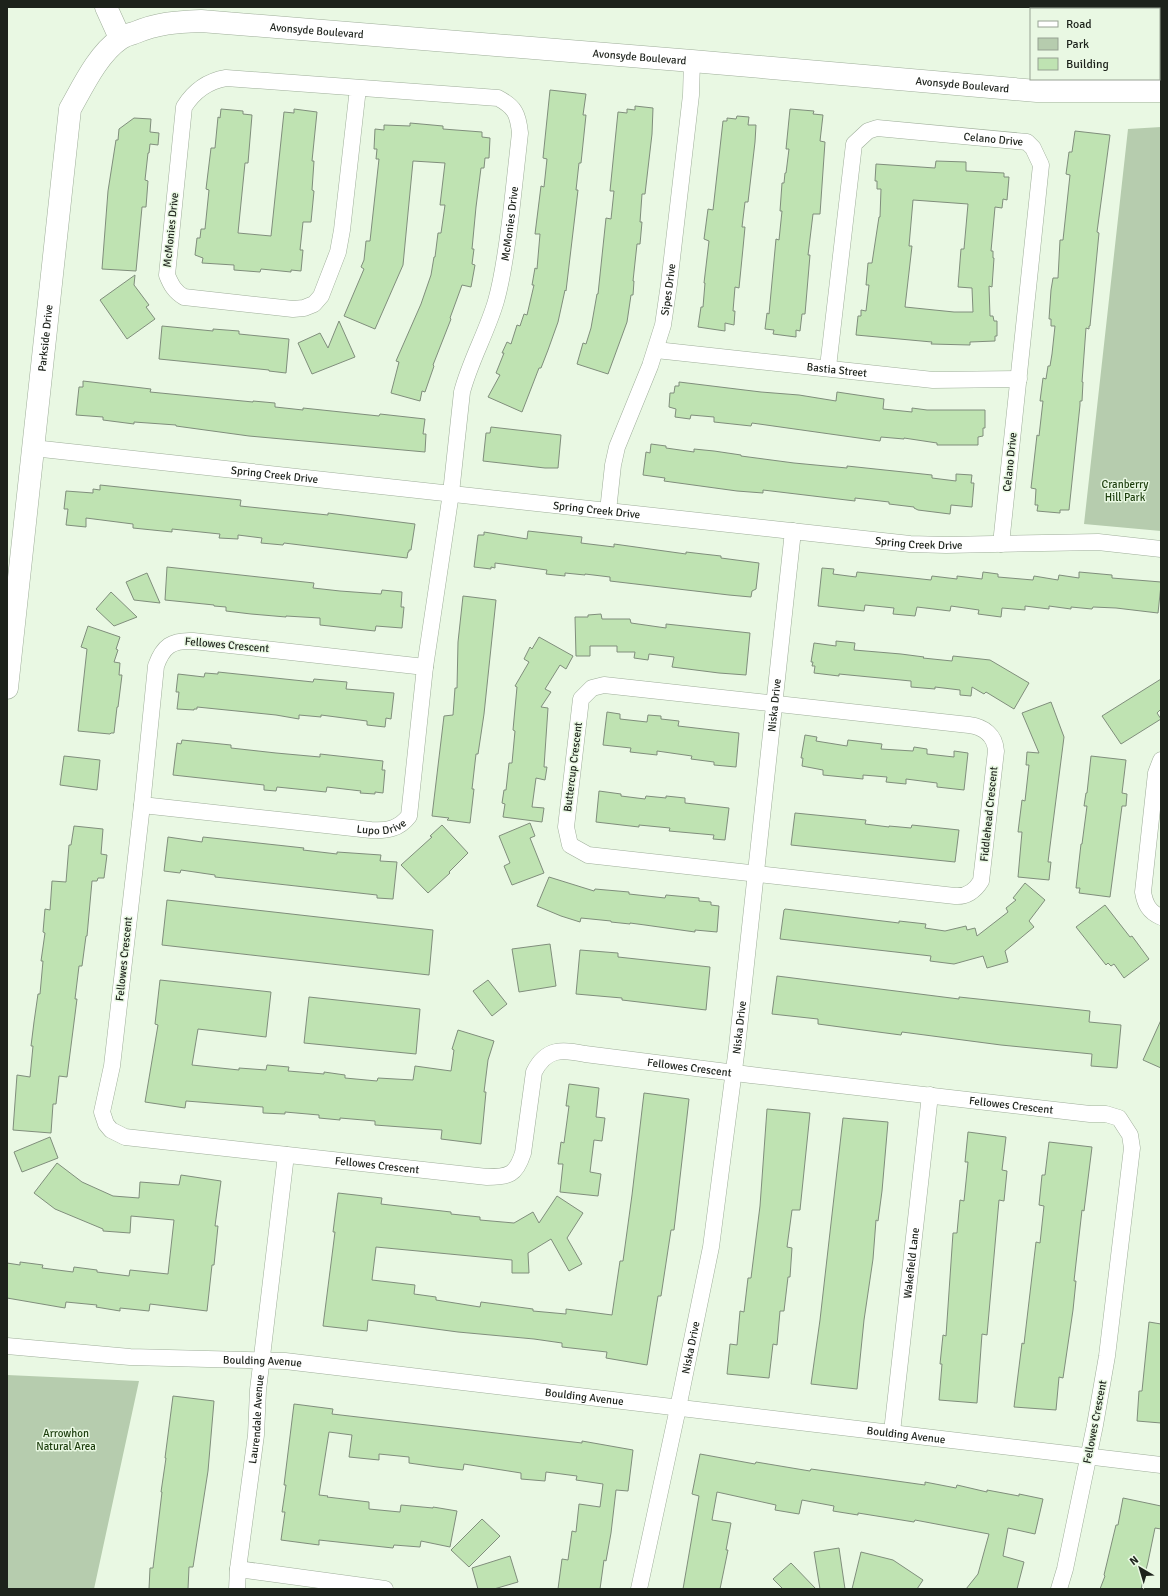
<svg xmlns="http://www.w3.org/2000/svg" width="1168" height="1596" viewBox="0 0 1168 1596" font-family="Signika,sans-serif">
  <rect width="100%" height="100%" fill="#e9f8e3"/>
  <!-- green -->
  <path fill="#b6ccae" d="M1161,127V531L1084,524L1128,129Z
    M7,1375L139,1381L94,1589H7Z"/>
  <!-- building -->
  <path fill="#bfe3b2" stroke="#808e7c" fill-rule="evenodd" d="M550,90L586,94L583,115H586L581,163H579L576,190H578L566,291L565,290L558,322L548,350L541,368H539L522,412L488,397L500,375L496,373L504,353H502L507,342L511,344L517,325L520,326L524,314L527,315L534,285H532L535,268L537,269L540,234H535L541,186L544,187L547,159L543,158Z
    M635,106L653,108L652,134L645,194H642L640,222H642L640,244H637L633,281H634L633,295H631L627,322L608,374L577,364L583,343L586,344L591,328L597,294H598L606,218L611,219L614,191H610L618,112L627,113V109L635,110Z
    M221,109L243,111V114L252,115L248,163H245L238,233L271,236L284,112L294,113V109L317,112L312,161H314L312,190L314,191L311,222H303L300,250H303L301,271L291,270V272L261,269L260,272L234,270V265L202,263L203,258L195,255L197,238H200L201,229H205L209,190L206,189L211,148H215L218,117L220,118Z
    M790,109L814,111L813,114L823,115L820,141L825,142L820,214H813L808,255H810L805,314H802L800,331L796,330V337L773,334L774,330L765,329L767,313L769,314L776,239L779,240L782,211H780L782,183H784L785,173H786L789,149H786Z
    M737,116L749,117L748,125H756L755,142L748,202H745L742,227H745L743,248L739,288L735,287L733,311H735L734,325L725,323V331L698,327L701,307H703L705,283H704L709,241L704,239L708,209L713,210L723,121H727V118L736,119Z
    M134,118L151,119L150,132L159,133L158,145L150,144L149,153H148L145,180L148,181L146,207H142L136,271L102,269L108,191L116,140H118L119,129Z
    M410,123L443,126V129L482,132V137L490,138L489,158H485L484,168H481L476,207L472,249H474L472,264L475,265L471,287L462,285L450,318L451,319L433,365L434,366L425,392L422,391L420,401L391,393L399,362L396,361L421,304L431,275L434,257H435L438,233H441L445,205H440L445,163L413,161L403,265L375,329L344,316L364,269L361,267L364,260L366,241H370L379,159H376L377,149H374L375,129L384,130V125L410,126Z
    M1075,131L1110,135L1097,232L1099,233L1090,326H1089V329L1086,328L1082,382H1083L1082,401H1080V405L1069,510H1060V513L1037,511L1038,505H1035L1036,489L1031,488L1037,435L1039,436L1043,401H1040L1043,378L1046,379L1048,366H1050L1052,354L1055,326H1051V319H1049L1051,290L1053,278H1058L1060,240H1063L1070,175L1066,174L1069,152H1072Z
    M936,161L966,162V171L1004,173V177H1009L1007,200L1003,199L1002,208L995,207L991,251H993V258H994L992,287L989,286L990,316H993L994,321H997V336H995V341L970,342V345L931,344L932,342L856,335L858,316H861V310L866,311L869,285H866L868,263H872L879,217H880L881,189H877V181H875L876,164L935,168ZM913,200L968,204L964,249H961L958,287L972,288L973,312H954L905,307L912,246H909Z
    M135,275L134,285L149,305L146,307L155,319L127,339L100,300Z
    M339,321L355,357L312,374L298,343L320,333L328,348Z
    M162,326L213,331V329L239,331V334L289,339L286,373L269,371V370L159,359Z
    M83,381L151,389L150,392L253,402V401L275,403V407L303,410V408L379,416L380,414L425,419L423,434H426L425,452L249,436L176,426V425L134,422V424L103,420V417L76,415L79,387H83Z
    M679,382L761,392L799,395L836,401L837,392L884,399L883,409L912,412V408L927,410H985V428H983V436L978,437V445H937V443L904,438V439L881,437L880,441L752,423L751,426L714,422V417L691,415L690,419L675,417L676,409L669,407L670,393H674L675,386H679Z
    M491,427L561,435L558,468H545L483,461L486,433H490Z
    M651,444L666,446V448L694,452V449L714,451L741,455V456L794,463L847,468V466L932,475V478L956,481V474L972,475L971,483H974L972,507L951,505L950,514L918,510L914,508V507L889,504V502L855,498V501L763,490V493L737,491L664,481L665,478L643,475L646,452L650,453Z
    M100,485L241,500L240,506L328,515V513L415,524L411,550H409V552H408L407,558L284,543L283,545L261,543L262,538L238,535V539L219,538L220,534L172,529V532L133,528V524L86,518V527L66,525L68,509H64L66,491L93,493V489L100,490Z
    M528,531L582,537L581,543L614,547V544L686,554V552L703,554L721,556V558L759,563L756,589L752,591L751,597L729,595L610,581V577L585,574V575L565,573V576L546,574L547,570L495,563V568L491,567V569L474,567L478,535H484V532L527,539Z
    M167,567L314,583L313,588L340,591L381,594L382,590L402,592L401,607H404L402,628L376,626L375,631L320,625V618L286,616V617L251,614L226,611V607L214,606V605L165,600Z
    M822,568L834,569L833,574L856,577L857,572L931,580L932,576L957,579V576L982,579L983,572L998,574V577L1033,580L1034,576L1058,580L1059,575L1079,578V572L1112,575V578L1161,582V585L1158,613L1116,608L1093,607L1092,609L1071,607V609L1049,606V609L1025,606V610L1002,608L1001,617L978,614L979,610L951,606L950,611L917,607L915,616L893,614L894,608L865,605L864,611L818,606Z
    M147,573L160,603L134,600L126,582Z
    M111,592L137,617L114,626L96,609Z
    M463,596L496,600L484,714L478,754H476L472,789H474L470,823L447,820L449,818L432,816L444,716L453,715L455,688H457L458,642Z
    M601,614L602,619H630L631,623L666,628V624L750,633L746,675L719,673L672,667L674,657L649,654L648,660L634,658L635,652H617V646H590V656H576L575,617H588V615Z
    M88,626L120,637L116,649L118,650L114,662L120,663L119,675H122L118,707H117L114,733H111L110,734L78,731L87,649L81,647Z
    M539,637L573,656L566,669L560,665L545,689L551,692L541,707L548,708L544,767H547L545,780L536,778L532,807L544,808L542,822L503,817L505,804L502,803L504,790H506L509,763H512L515,731L513,730L517,687L515,686L529,662L524,659L530,647L532,649Z
    M836,641L855,643L854,650L901,654L924,657L923,658L952,661L953,656L990,660L1029,683L1014,709L986,692L984,694L972,687L971,696L960,695V690L935,687V689L911,687V681L839,674V676L814,673L815,666H812L813,662H811L814,643L836,646Z
    M218,672L313,682L314,679L347,682L346,689L394,693L391,719L386,718L385,727L367,725V721L321,715V717L299,715V719L276,715L197,707V709H194V710L177,709L179,692H176L178,674L204,677L205,673L218,674Z
    M1161,679V709L1157,713L1161,719L1121,744L1102,716Z
    M1051,702L1064,737L1048,862H1051L1049,880L1018,877L1022,832H1018L1022,800L1025,801L1029,765H1026L1027,752L1039,753L1022,713Z
    M607,712L620,714V719L647,722L648,715L661,716V719L679,721L678,726L739,733L736,767L714,765V762L691,759L692,756L657,751V755L630,752L631,748L603,745Z
    M805,735L817,737L816,741L847,746L848,740L882,744L881,749L913,751L914,747L927,749V754L954,757V751L968,753L964,790L937,787V783L906,779V784L886,782L887,777L863,775V779L823,775V770L802,766L803,758H801Z
    M182,740L231,745V748L276,753L320,757V754L383,761L382,770H385L383,793L375,792V794L360,793L361,791L327,787L326,792L277,787L276,791L264,790V785L173,775L177,743L181,744Z
    M64,756L100,760L97,790L60,785Z
    M1091,756L1126,760L1122,793L1127,794L1126,806H1122L1110,897L1079,893L1080,888H1076L1081,844H1082L1087,806H1084L1086,793H1087Z
    M599,791L621,794V796L645,799L646,796L666,798V796L685,798V803L729,808L725,840L713,839L714,835L669,831L670,828L639,825V827L596,822Z
    M795,813L866,820L865,824L889,827V826L911,828L912,825L959,830L955,862L791,845Z
    M530,823L535,836L530,838L544,873L512,885L504,866L510,863L499,836Z
    M442,825L468,853L449,872L450,873L428,893L401,865L432,837L430,836Z
    M74,826L103,829L101,854L107,855L104,878H98L97,881H92L87,936H86L82,966H79L75,999H77L67,1077L59,1076L56,1104H53L51,1133L13,1130L17,1075L30,1077L33,1046H31L34,1022L38,994H40L43,961H41L45,933L43,932L45,909L50,910L52,881L66,882L69,845H71Z
    M168,837L202,842L203,837L304,848L303,850L337,854V852L381,855L380,861L397,862L393,899L377,898V895L215,877V875L181,870L180,873L164,871Z
    M549,877L594,891L595,889L629,892V894L665,898L666,895L699,898V901L711,902V905L719,906L717,932L695,930V932L645,925L630,923V924L611,922V921L581,918L580,922L561,916L537,906Z
    M1025,883L1045,900L1029,921L1034,927L1005,951L1008,962L987,968L983,956L954,964L930,961L931,956L780,939L784,910L785,909L899,923V921L926,924L925,928L945,931L966,926L967,930L975,928L977,936L1008,912L1006,908L1016,900L1013,898Z
    M167,900L433,930L429,975L162,945Z
    M1105,905L1130,937L1132,936L1149,959L1124,978L1114,964L1111,966L1108,963L1106,965L1076,927Z
    M550,944L556,986L519,992L512,949Z
    M580,950L618,953V957L710,967L706,1010L622,1000V998L576,994Z
    M777,976L959,999V997L1090,1011L1089,1022L1121,1025L1117,1068L1091,1066L1092,1054L1001,1045L902,1032L901,1035L863,1030L818,1024V1019L772,1014Z
    M160,980L271,992L266,1037L198,1029L192,1065L239,1070V1068L266,1070L267,1065L289,1067L288,1071L324,1074V1072L345,1075V1078L377,1081L378,1078L413,1080L415,1066L451,1071L454,1050L452,1049L458,1030L494,1041L488,1060L484,1092H486L481,1144L441,1139L442,1130L375,1125V1121L340,1118V1120L319,1118V1115L285,1112V1114L263,1113V1107L186,1101L185,1108L145,1102L158,1025L155,1024Z
    M488,980L507,1004L492,1016L473,991Z
    M309,997L420,1009L416,1054L304,1043Z
    M1161,1020V1068L1143,1060Z
    M569,1084L599,1088L596,1117L605,1118L602,1141L594,1140L590,1172L601,1174L598,1196L560,1192L563,1164H558L561,1142L564,1143L569,1106H566Z
    M644,1093L689,1099L674,1230H671L661,1296H658L647,1365L606,1358L607,1352L562,1347V1343L534,1339L458,1332L368,1320L367,1331L323,1326L335,1232H333L338,1193L382,1198L381,1204L451,1212V1214L480,1217V1220L514,1223L533,1212L539,1223L557,1196L583,1213L567,1238L582,1264L569,1271L551,1239L528,1253L529,1273H512V1260L376,1247L372,1280L415,1285L414,1294L436,1297V1300L480,1307L481,1302L533,1309V1311L566,1314V1309L612,1315L620,1261H623L632,1195Z
    M767,1109L810,1113L800,1210H792L787,1247L792,1248L790,1277H788L784,1311H780L777,1345L773,1344L769,1378L727,1374L730,1344L737,1345L740,1311L744,1312L748,1278H751L760,1206Z
    M843,1118L888,1122L882,1191L878,1221L876,1220L873,1259L864,1320L857,1389L811,1384L820,1320Z
    M968,1132L1006,1137L1002,1170L1007,1171L1004,1201L999,1200L987,1335L982,1334L977,1403L939,1400L942,1364H940L943,1335L946,1336L953,1233H957L960,1200L964,1201L968,1162H965Z
    M50,1137L58,1158L22,1172L14,1152Z
    M1049,1142L1092,1147L1084,1211L1082,1210L1074,1281H1076L1073,1310L1063,1378L1059,1377L1056,1410L1014,1407L1022,1343L1024,1344L1036,1242L1040,1243L1044,1206L1039,1205L1042,1175H1045Z
    M57,1163L82,1182L113,1196L139,1198L140,1182L179,1185L181,1175L221,1181L215,1226H218L214,1265H212L207,1311L150,1304L149,1311L120,1308V1311L96,1307L97,1305L66,1302L65,1308L7,1298V1263L20,1265V1262L43,1265L42,1268L73,1272L74,1267L97,1270V1272L129,1276L130,1270L168,1274L174,1220L131,1216L130,1233L103,1231V1229L55,1209L34,1193Z
    M1149,1322L1161,1324V1423L1137,1421L1139,1391H1142Z
    M173,1396L214,1401L208,1471L193,1567H189L188,1589H149L150,1568H153L162,1492H161L166,1458H165Z
    M294,1404L333,1409L332,1414L582,1443V1441L633,1450L628,1491L616,1490L611,1533L606,1561L604,1560L600,1589H558L562,1559L568,1560L572,1531L576,1532L579,1504L600,1507L603,1484L576,1480L577,1476L546,1472L545,1481L521,1479V1473L464,1464L463,1470L437,1467L409,1463V1457L379,1454V1460L349,1457L352,1435L329,1432L319,1495L328,1496L327,1497L369,1502V1509L400,1512L401,1505L433,1508V1507L457,1511L450,1547L421,1541L420,1547L394,1545L393,1548L319,1540V1545L281,1540L285,1512H282L286,1485H284Z
    M700,1454L755,1464L756,1462L810,1471L811,1469L925,1485V1482L956,1488L957,1485L987,1492V1490L1019,1496V1494L1043,1499L1035,1534L1008,1528L1003,1556L1024,1562L1017,1589H966L978,1574L989,1534L915,1520L914,1522L858,1513V1515L833,1511L834,1506L802,1500L799,1514L775,1510L776,1505L717,1492L712,1520L731,1523L726,1550H728L720,1589H683L699,1496L692,1494Z
    M1123,1498L1161,1506V1529L1155,1528L1148,1562L1141,1589H1100L1105,1576L1104,1575L1116,1525H1118Z
    M482,1519L500,1536L469,1567L451,1550Z
    M839,1548L845,1589H820L814,1552Z
    M861,1552L893,1560L923,1580L917,1589H852Z
    M510,1556L518,1582L494,1589H478L472,1568Z
    M791,1563L816,1589H783L773,1579Z"/>
  <g fill="none" stroke-linecap="round" stroke-linejoin="round">
    <defs>
      <g id="street">
        <path id="s1" d="M656,350L933,380L1019,379"/>
        <path id="s2" d="M828,367L854,144L868,131L877,128L1027,142L1033,148L1041,165L1001,544"/>
        <path id="s3" d="M33,448L910,544L946,545L1098,542L1161,549"/>
        <path id="s4" d="M608,511L613,465L617,447L650,366L663,325L669,284L691,95L692,61"/>
        <path id="s5" d="M425,667L193,641C172,640 163,646 156,666L142,805L112,1066L102,1112L106,1124L111,1130L125,1137L487,1177C509,1177 516,1175 523,1153L534,1072C546,1048 562,1049 585,1054L751,1075L1090,1114H1106L1119,1118L1130,1135L1132,1148L1107,1356L1095,1425L1065,1569L1059,1589"/>
        <path d="M604,685L969,725C984,727 995,735 996,751L981,881C975,891 966,897 955,896L588,855L570,845L566,827L581,699L592,688Z"/>
        <path d="M1161,760L1156,773L1143,892C1145,904 1149,912 1161,917"/>
        <path id="s6" d="M142,805L371,830C387,831 399,829 409,816L425,667L451,493L462,392C470,361 487,332 496,301C504,273 507,244 511,214C514,187 517,160 520,133C518,114 515,107 498,98L226,78C208,81 194,91 184,107L167,275C171,285 175,292 184,297L293,309L304,308L314,304L321,296L338,252L342,230L358,88"/>
        <path id="s7" d="M7,1346L130,1357L285,1361L1161,1465"/>
        <path id="s8" d="M892,1432L930,1095"/>
        <path d="M238,1569L385,1589"/>
        <path id="s9" d="M237,1589L238,1569L256,1435L258,1390L286,1155"/>
        <path id="s10" d="M639,1589L678,1408L711,1247L737,1047L793,531"/>
      </g>
      <g id="secondary">
        <path d="M106,7L120,38"/>
        <path id="s11" d="M7,688L70,109C83,86 98,54 120,39C124,36 130,34 134,33C158,23 175,22 201,21L692,61L1037,91H1161"/>
      </g>
    </defs>
    <!-- street casing -->
    <use href="#street" stroke="#9fae9a" stroke-width="17"/>
    <!-- secondary casing -->
    <use href="#secondary" stroke="#9fae9a" stroke-width="23"/>
    <!-- street -->
    <use href="#street" stroke="#fff" stroke-width="16"/>
    <!-- secondary -->
    <use href="#secondary" stroke="#fff" stroke-width="22"/>
  </g>
  <g text-anchor="middle" dominant-baseline="central" stroke-width="3" stroke-linejoin="round" paint-order="stroke">
    <!-- street labels -->
    <g font-size="11" fill="#1d221b" stroke="#e9f8e3">
      <text stroke="none"><textPath href="#s11" startOffset="869">Avonsyde Boulevard</textPath></text>
      <text stroke="none"><textPath href="#s11" startOffset="1193">Avonsyde Boulevard</textPath></text>
      <text stroke="none"><textPath href="#s11" startOffset="1517">Avonsyde Boulevard</textPath></text>
      <text stroke="none"><textPath href="#s2" startOffset="370">Celano Drive</textPath></text>
      <text stroke="none"><textPath href="#s6" startOffset="876">McMonies Drive</textPath></text>
      <text transform="translate(171 230) rotate(-84)">McMonies Drive</text>
      <text stroke="none"><textPath href="#s4" startOffset="231">Sipes Drive</textPath></text>
      <text stroke="none"><textPath href="#s11" startOffset="352">Parkside Drive</textPath></text>
      <text stroke="none"><textPath href="#s1" startOffset="182">Bastia Street</textPath></text>
      <text transform="translate(1010 462) rotate(-84)">Celano Drive</text>
      <text stroke="none"><textPath href="#s3" startOffset="243">Spring Creek Drive</textPath></text>
      <text stroke="none"><textPath href="#s3" startOffset="567">Spring Creek Drive</textPath></text>
      <text stroke="none"><textPath href="#s3" startOffset="891">Spring Creek Drive</textPath></text>
      <text transform="translate(227 645) rotate(5)">Fellowes Crescent</text>
      <text stroke="none"><textPath href="#s10" startOffset="895">Niska Drive</textPath></text>
      <text transform="translate(573 767) rotate(-83)">Buttercup Crescent</text>
      <text transform="translate(989 814) rotate(-84)">Fiddlehead Crescent</text>
      <text stroke="none"><textPath href="#s6" startOffset="241">Lupo Drive</textPath></text>
      <text transform="translate(124 959) rotate(-84)">Fellowes Crescent</text>
      <text stroke="none"><textPath href="#s10" startOffset="571">Niska Drive</textPath></text>
      <text stroke="none"><textPath href="#s5" startOffset="1428">Fellowes Crescent</textPath></text>
      <text stroke="none"><textPath href="#s5" startOffset="1752">Fellowes Crescent</textPath></text>
      <text stroke="none"><textPath href="#s5" startOffset="1022">Fellowes Crescent</textPath></text>
      <text stroke="none"><textPath href="#s8" startOffset="170">Wakefield Lane</textPath></text>
      <text stroke="none"><textPath href="#s10" startOffset="247">Niska Drive</textPath></text>
      <text stroke="none"><textPath href="#s7" startOffset="256">Boulding Avenue</textPath></text>
      <text stroke="none"><textPath href="#s7" startOffset="580">Boulding Avenue</textPath></text>
      <text stroke="none"><textPath href="#s9" startOffset="171">Laurendale Avenue</textPath></text>
      <text transform="translate(1095 1422) rotate(-79)">Fellowes Crescent</text>
      <text stroke="none"><textPath href="#s7" startOffset="904">Boulding Avenue</textPath></text>
    </g>
    <!-- park labels -->
    <g font-size="11" fill="#1c3d0c" stroke="#e9f8e3">
      <text x="1125" y="484">Cranberry<tspan x="1125" dy="13">Hill Park</tspan></text>
      <text x="66" y="1433">Arrowhon<tspan x="66" dy="13">Natural Area</tspan></text>
    </g>
  </g>
  <!-- border -->
  <rect width="1168" height="1596" fill="none" stroke="#1d221b" stroke-width="16"/>
  <!-- legend -->
  <rect x="1030" y="8" width="130" height="72" fill="#e9f8e3" stroke="#97a293"/>
  <rect x="1038" y="21" width="20" height="6" fill="#ffffff" stroke="#97a293"/>
  <text x="1066" y="28" font-size="12" fill="#1d221b">Road</text>
  <rect x="1038" y="38" width="20" height="12" fill="#b6ccae" stroke="#97a293"/>
  <text x="1066" y="48" font-size="12" fill="#1d221b">Park</text>
  <rect x="1038" y="58" width="20" height="12" fill="#bfe3b2" stroke="#97a293"/>
  <text x="1066" y="68" font-size="12" fill="#1d221b">Building</text>
  <!-- north arrow -->
  <g transform="translate(1140 1568) rotate(322)" stroke="#e9f8e3" stroke-width="3" paint-order="stroke">
  <path d="M0-3L7 15L0 10L-7 15Z" fill="#1d221b"/>
  <text y="-6" font-size="11" font-weight="bold" text-anchor="middle" fill="#1d221b">N</text>
  </g>
</svg>
